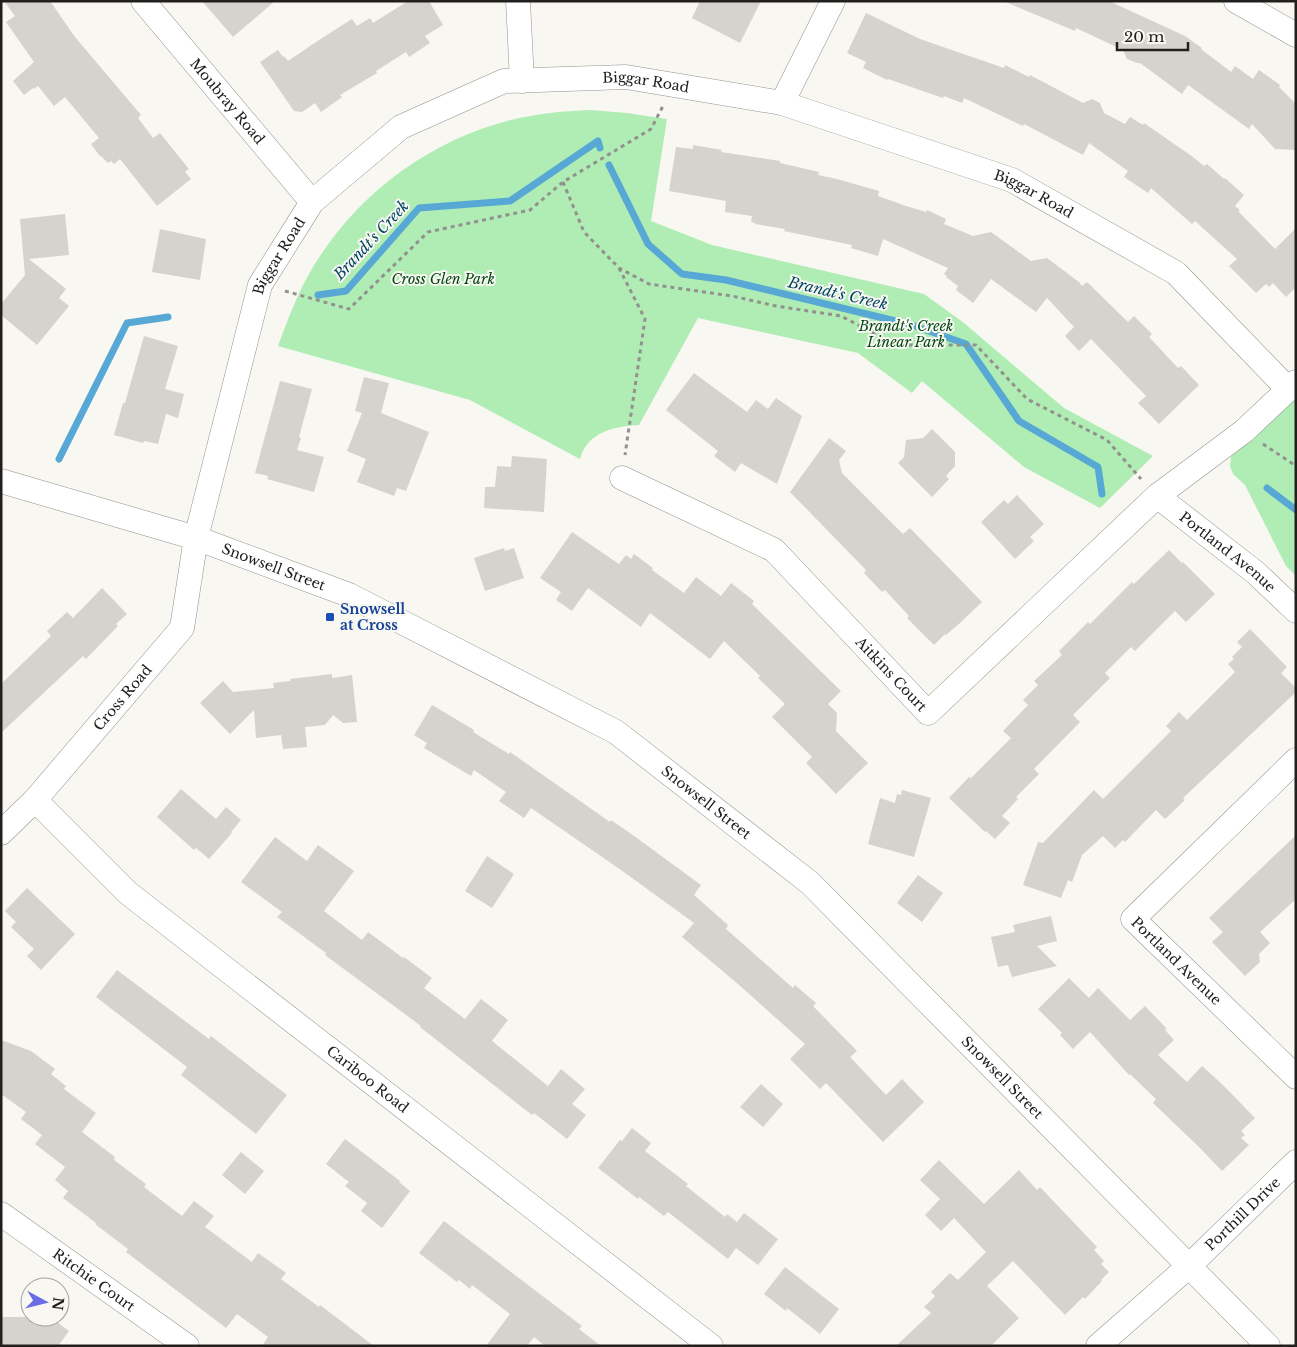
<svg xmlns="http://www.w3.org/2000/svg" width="1297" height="1347" viewBox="0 0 1297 1347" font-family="'Libre Baskerville',serif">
  <rect width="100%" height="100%" fill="#f8f7f1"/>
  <!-- green -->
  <path fill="#afedb4" d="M591,110L627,113L667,119L651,221L712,245L924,294L964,323L1064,408L1153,456L1100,508L1024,467L922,381L912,393L858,353L698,318L639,425C615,426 587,432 580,459L470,400L278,346C288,319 298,292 313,267C364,183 452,124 550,113C564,111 577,111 591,110Z
    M1296,392V576L1286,566L1245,485L1233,474L1230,466L1231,457L1234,453Z"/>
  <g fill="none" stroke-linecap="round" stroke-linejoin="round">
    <!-- stream -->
    <path stroke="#58a8d5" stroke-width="7" d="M609,165L648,244L682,274L726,280L912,325L966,344L1019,421L1098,467L1102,494
      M318,295L346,291L419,208L510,201L598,141L600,148
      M59,459L127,323L168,317
      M1267,488L1296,510"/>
  </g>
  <!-- building -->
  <path fill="#d4d3cd" d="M4,1H50L75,37L141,115L138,118L153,138L160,133L189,169L185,172L191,179L157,206L120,159L114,164L111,161L108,163L102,157L99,155L91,144L99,138L65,97L54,106L38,86L34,89L33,88L24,95L13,81L34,62L6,22L15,16Z
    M202,1H275L233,37Z
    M408,1H429L443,25L425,36L430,43L409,57L406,52L376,71L377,73L340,95L342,97L321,112L315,103L302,112L294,111L260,62L278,50L283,57L284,56L288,61L319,40L352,19L357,26L370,18L373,23Z
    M700,1H761L740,43L692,18Z
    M1003,1H1109L1185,36L1202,48L1201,49L1231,72L1235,66L1253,79L1259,70L1280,85L1279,87L1296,104V150L1275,149L1252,124L1249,129L1188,85L1182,94L1140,63H1137L1127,59L1123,50L1076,28L1075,31Z
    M866,13L920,39L1004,68L1005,65L1029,77L1030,75L1083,103L1092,99L1100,103L1104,113L1125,124L1130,117L1143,125L1144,123L1193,157L1204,166L1207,164L1224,179L1225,178L1244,195L1235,206L1240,210L1238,211L1275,249L1296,228V287L1286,297L1273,283L1269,287L1266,284L1256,293L1229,266L1237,259L1195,221L1192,224L1151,188L1148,193L1124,177L1128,171L1089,143L1083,155L1024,124L1023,126L964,98L962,103L944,96L943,98L888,79L887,80L863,68L866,62L847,53Z
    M693,145L722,150L721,152L780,161V163L819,172L818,175L837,179L879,191L878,196L906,206L926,212L927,210L946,219L944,224L973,236L991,232L1031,261L1047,258L1079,282L1082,286L1087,282L1128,322L1134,316L1152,334L1149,337L1178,368L1181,366L1199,385L1159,424L1138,403L1146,396L1091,339L1079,351L1065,336L1074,327L1047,298L1036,312L991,279L973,303L956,290L958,286L946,277L947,276L944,274L948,268L883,239L878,256L851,248L852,245L784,231L785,229L755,224V223L751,222L752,216L725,212L726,201L669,191L676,147L693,149Z
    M65,214L69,255L29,259L66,289L59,298L69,306L37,345L1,315V304L25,275L20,219Z
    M160,229L206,239L200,280L152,272Z
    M144,336L178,346L165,389L184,394L178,418L166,414L158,444L144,441L143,443L114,435L123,403H125Z
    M694,373L747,412L756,400L768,409L776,398L802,416L777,484L741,463L735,472L714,456L718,451L666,410Z
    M364,377L389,383L381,413L429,432L406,491L397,488L394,496L357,482L366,459L347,451L362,413L355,411Z
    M280,381L312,389L299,437L301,438L297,450L324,457L314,492L267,479L268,476L255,473Z
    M932,429L955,452V466L946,476L949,479L932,497L898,463L904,457L906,440L923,438Z
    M829,438L846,451L839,460L842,473L903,534L910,528L982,602L960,623L946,635L945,634L934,645L907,618L909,616L885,590L882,592L864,573L866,570L790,492Z
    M512,456L547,459L544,512L484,508L485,487H495L497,466L511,467Z
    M1017,495L1044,524L1030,537L1034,541L1015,559L981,522L1004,500L1008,504Z
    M572,532L619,564L626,555L631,559L634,554L653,568L652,570L684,593L696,577L721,596L731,583L754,601L752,604L841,691L828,704L837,713L836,731L868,763L836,794L806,763L812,757L772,717L785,704L758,678L760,676L724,641L710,659L650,613L641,627L588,588L572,611L556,600L561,592L540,578Z
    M504,548L505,551L514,548L524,578L485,591L474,558Z
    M1169,550L1182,563L1183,562L1215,594L1186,622L1175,611L1135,651L1131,647L1105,673L1110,678L1073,715L1080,722L1034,769L1039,774L1016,797L1018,799L1002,816L1010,823L995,839L986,831L985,832L949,798L969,777L971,778L1011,738L1003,731L1028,705L1023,700L1038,685L1034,681L1062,655L1059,651L1088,622L1090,624L1132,582L1134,584Z
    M102,588L127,614L116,624L118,626L86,659L83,656L1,733V684L51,636L47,631L67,612L73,618Z
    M1250,629L1287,667L1281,673L1296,688V692L1183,798L1185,800L1165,819L1156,810L1125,842L1123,840L1115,848L1103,836L1082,855L1072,882L1068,880L1061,898L1023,885L1038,842L1043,843L1094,790L1103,799L1171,731L1166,726L1179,712L1187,720L1235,672L1228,664L1234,659L1232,657L1242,647L1237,642Z
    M332,674V678L352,675L357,722L343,723L333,715L325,725L305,727L307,747L283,749L281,735L256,738L254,710L230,734L200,703L223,681L233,692L274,688L273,683L290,681V679Z
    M432,705L474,730L473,732L509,754L510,752L610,822L611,820L630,833L701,885L694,895L728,925L726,929L793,988L795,985L816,1003L813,1006L857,1051L850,1057L886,1095L902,1079L924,1102L883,1142L826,1083L820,1089L790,1059L805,1044L738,984L682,937L694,923L621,870L531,808L524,818L499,801L506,792L474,770L471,776L424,748L427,743L414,735Z
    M181,789L216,819L226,807L241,820L231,832L232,833L209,859L196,848L194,850L157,817Z
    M902,790L931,798L914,857L868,844L880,798L895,803L897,794L901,795Z
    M1296,835V899L1260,932L1270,943L1259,954L1260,962L1245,976L1212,942L1223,932L1209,918Z
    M275,837L307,861L318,845L354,871L324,911L362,940L368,932L403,958L404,957L432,978L424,988L465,1019L481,999L508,1020L492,1041L548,1086L561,1069L585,1089L572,1104L586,1115L567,1139L534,1113L532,1115L420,1027L421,1026L325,955L326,953L277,917L282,912L241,882Z
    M487,856L514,874L492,908L465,891Z
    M918,875L943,893L922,922L897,903Z
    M27,888L75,934L41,970L27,956L34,949L11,927L16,922L5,911Z
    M1051,916L1057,941L1037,946L1057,966L1012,977L1008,965L998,967L991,937L1015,932L1013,925Z
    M117,970L209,1039L211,1036L287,1095L256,1134L181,1075L187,1067L96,997Z
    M1069,978L1089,998L1098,988L1130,1020L1145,1006L1167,1029L1165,1030L1174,1040L1158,1055L1187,1082L1202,1066L1223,1085L1255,1118L1241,1131L1245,1135L1241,1138L1249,1145L1222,1171L1199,1147L1153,1103L1156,1099L1130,1074L1129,1075L1090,1032L1073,1049L1060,1035L1062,1033L1038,1009Z
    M1,1040L31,1051L55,1069L51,1074L66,1086L64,1089L96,1113L82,1132L115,1157L114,1160L146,1184L144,1187L182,1216L194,1201L214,1216L205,1227L252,1262L258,1253L286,1273L281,1279L319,1307L320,1305L374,1346H262L268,1337L237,1314L226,1328L126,1252L128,1249L95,1224L96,1223L63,1198L68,1191L55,1180L65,1167L35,1144L42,1135L21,1119L26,1112L1,1094Z
    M761,1084L783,1104L763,1127L740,1107Z
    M632,1128L651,1143L645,1151L688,1184L686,1186L725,1217L727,1214L737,1222L744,1213L778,1239L758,1265L736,1248L728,1259L668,1212L664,1216L639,1197L638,1199L598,1168L620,1140L622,1141Z
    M345,1139L400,1181L399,1182L410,1191L382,1228L361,1211L367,1203L345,1186L349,1182L326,1164Z
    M241,1152L264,1171L245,1194L222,1175Z
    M939,1160L984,1204L1019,1170L1037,1190L1040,1187L1097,1247L1094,1250L1104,1261L1101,1264L1109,1272L1101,1280L1102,1281L1085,1299L1083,1297L1065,1315L1013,1261L987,1286L1019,1318L991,1346H896L931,1313L924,1307L935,1296L931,1292L950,1273L958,1280L986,1252L954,1218L941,1231L925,1215L940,1199L920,1180Z
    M444,1221L582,1326L579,1329L601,1346H545L534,1337L527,1346H486L510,1314L472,1285L470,1289L459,1280L457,1282L419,1253Z
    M785,1267L839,1309L820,1334L787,1308L786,1311L764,1294Z
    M1,1317H50L69,1331L58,1346H1Z"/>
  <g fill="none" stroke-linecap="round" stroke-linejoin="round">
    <defs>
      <g id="minor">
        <path id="s1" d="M143,1L312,202"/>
        <path d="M518,1L522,81"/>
        <path d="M1236,1L1296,35"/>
        <path d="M782,103L833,1"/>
        <path id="s2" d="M622,478L774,550L928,713L1157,496L1244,431L1296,382"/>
        <path id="s3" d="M1,481L196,538L349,595L616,732L810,883L1268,1346"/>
        <path id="s4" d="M1157,496L1256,573L1296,611"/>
        <path id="s5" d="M1296,760L1133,919L1296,1077"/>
        <path id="s6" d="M35,800L128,893L711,1346"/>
        <path id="s7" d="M1,833L35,800L182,628L196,538L260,285L312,202L401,127L504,81L626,77L782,103L1012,180L1176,273L1288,389"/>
        <path id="s8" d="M1,1214L187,1346"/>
        <path id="s9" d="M1098,1346L1189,1266L1296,1162"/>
      </g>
    </defs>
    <!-- minor casing -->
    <use href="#minor" stroke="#93928d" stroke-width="25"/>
    <!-- path -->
    <path stroke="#92918d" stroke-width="3" stroke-dasharray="4 4" stroke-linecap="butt" d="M563,182L584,232L619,268L649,284L732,296L776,306L841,316L896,345H976L1027,399L1107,440L1141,479
      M619,268L645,319L625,455
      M285,291L349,309L428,232L530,210L563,182L651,129L663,106
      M1263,444L1296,466"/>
    <!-- minor -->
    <use href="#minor" stroke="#fff" stroke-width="24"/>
  </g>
  <!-- markers -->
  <rect fill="#1a4fb4" stroke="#f8f7f1" stroke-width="2" x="325" y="612" width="10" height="10" rx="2.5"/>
  <g text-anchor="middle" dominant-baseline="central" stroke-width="4" stroke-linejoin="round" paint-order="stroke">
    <!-- street labels -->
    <g font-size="14" fill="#21201e" stroke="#f8f7f1">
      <text stroke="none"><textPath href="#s7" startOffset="1095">Biggar Road</textPath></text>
      <text stroke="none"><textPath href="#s1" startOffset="131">Moubray Road</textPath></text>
      <text stroke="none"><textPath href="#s7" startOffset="1501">Biggar Road</textPath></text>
      <text stroke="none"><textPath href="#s7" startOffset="660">Biggar Road</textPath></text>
      <text stroke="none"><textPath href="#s4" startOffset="90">Portland Avenue</textPath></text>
      <text stroke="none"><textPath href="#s3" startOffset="286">Snowsell Street</textPath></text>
      <text stroke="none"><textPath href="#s2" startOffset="339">Aitkins Court</textPath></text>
      <text stroke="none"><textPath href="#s7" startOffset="182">Cross Road</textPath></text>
      <text stroke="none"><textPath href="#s3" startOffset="781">Snowsell Street</textPath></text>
      <text stroke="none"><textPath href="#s5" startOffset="288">Portland Avenue</textPath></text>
      <text stroke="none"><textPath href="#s3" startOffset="1186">Snowsell Street</textPath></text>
      <text stroke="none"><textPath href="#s6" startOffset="435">Cariboo Road</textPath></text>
      <text stroke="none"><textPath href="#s9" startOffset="196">Porthill Drive</textPath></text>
      <text stroke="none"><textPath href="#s8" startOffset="114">Ritchie Court</textPath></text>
    </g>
    <!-- park labels -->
    <g font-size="14" font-style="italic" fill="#004813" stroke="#f8f7f1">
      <text x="443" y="279">Cross Glen Park</text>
      <text x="906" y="326">Brandt's Creek<tspan x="906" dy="16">Linear Park</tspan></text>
    </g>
    <!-- transit labels -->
    <g font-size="14" font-weight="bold" fill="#164399" stroke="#f8f7f1" text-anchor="start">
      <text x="340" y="609">Snowsell<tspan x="340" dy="16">at Cross</tspan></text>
    </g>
    <!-- water labels -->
    <g font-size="15" font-style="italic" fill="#004664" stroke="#f8f7f1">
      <text transform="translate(371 240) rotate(-47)">Brandt's Creek</text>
      <text transform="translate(838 293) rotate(13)">Brandt's Creek</text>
    </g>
  </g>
  <!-- border -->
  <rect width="1297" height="1347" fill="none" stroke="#21201e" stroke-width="5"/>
  <!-- north arrow -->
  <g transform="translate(45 1302) rotate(97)"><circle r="24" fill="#f8f7f1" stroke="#a2a19d"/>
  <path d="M0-4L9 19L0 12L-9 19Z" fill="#6b6de7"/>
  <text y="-8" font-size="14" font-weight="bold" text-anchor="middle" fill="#21201e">N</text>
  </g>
  <!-- scale -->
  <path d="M1117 42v8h71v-8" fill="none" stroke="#21201e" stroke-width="2.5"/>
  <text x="1124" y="42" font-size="15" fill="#21201e" stroke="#f8f7f1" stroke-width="4" paint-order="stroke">20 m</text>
</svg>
